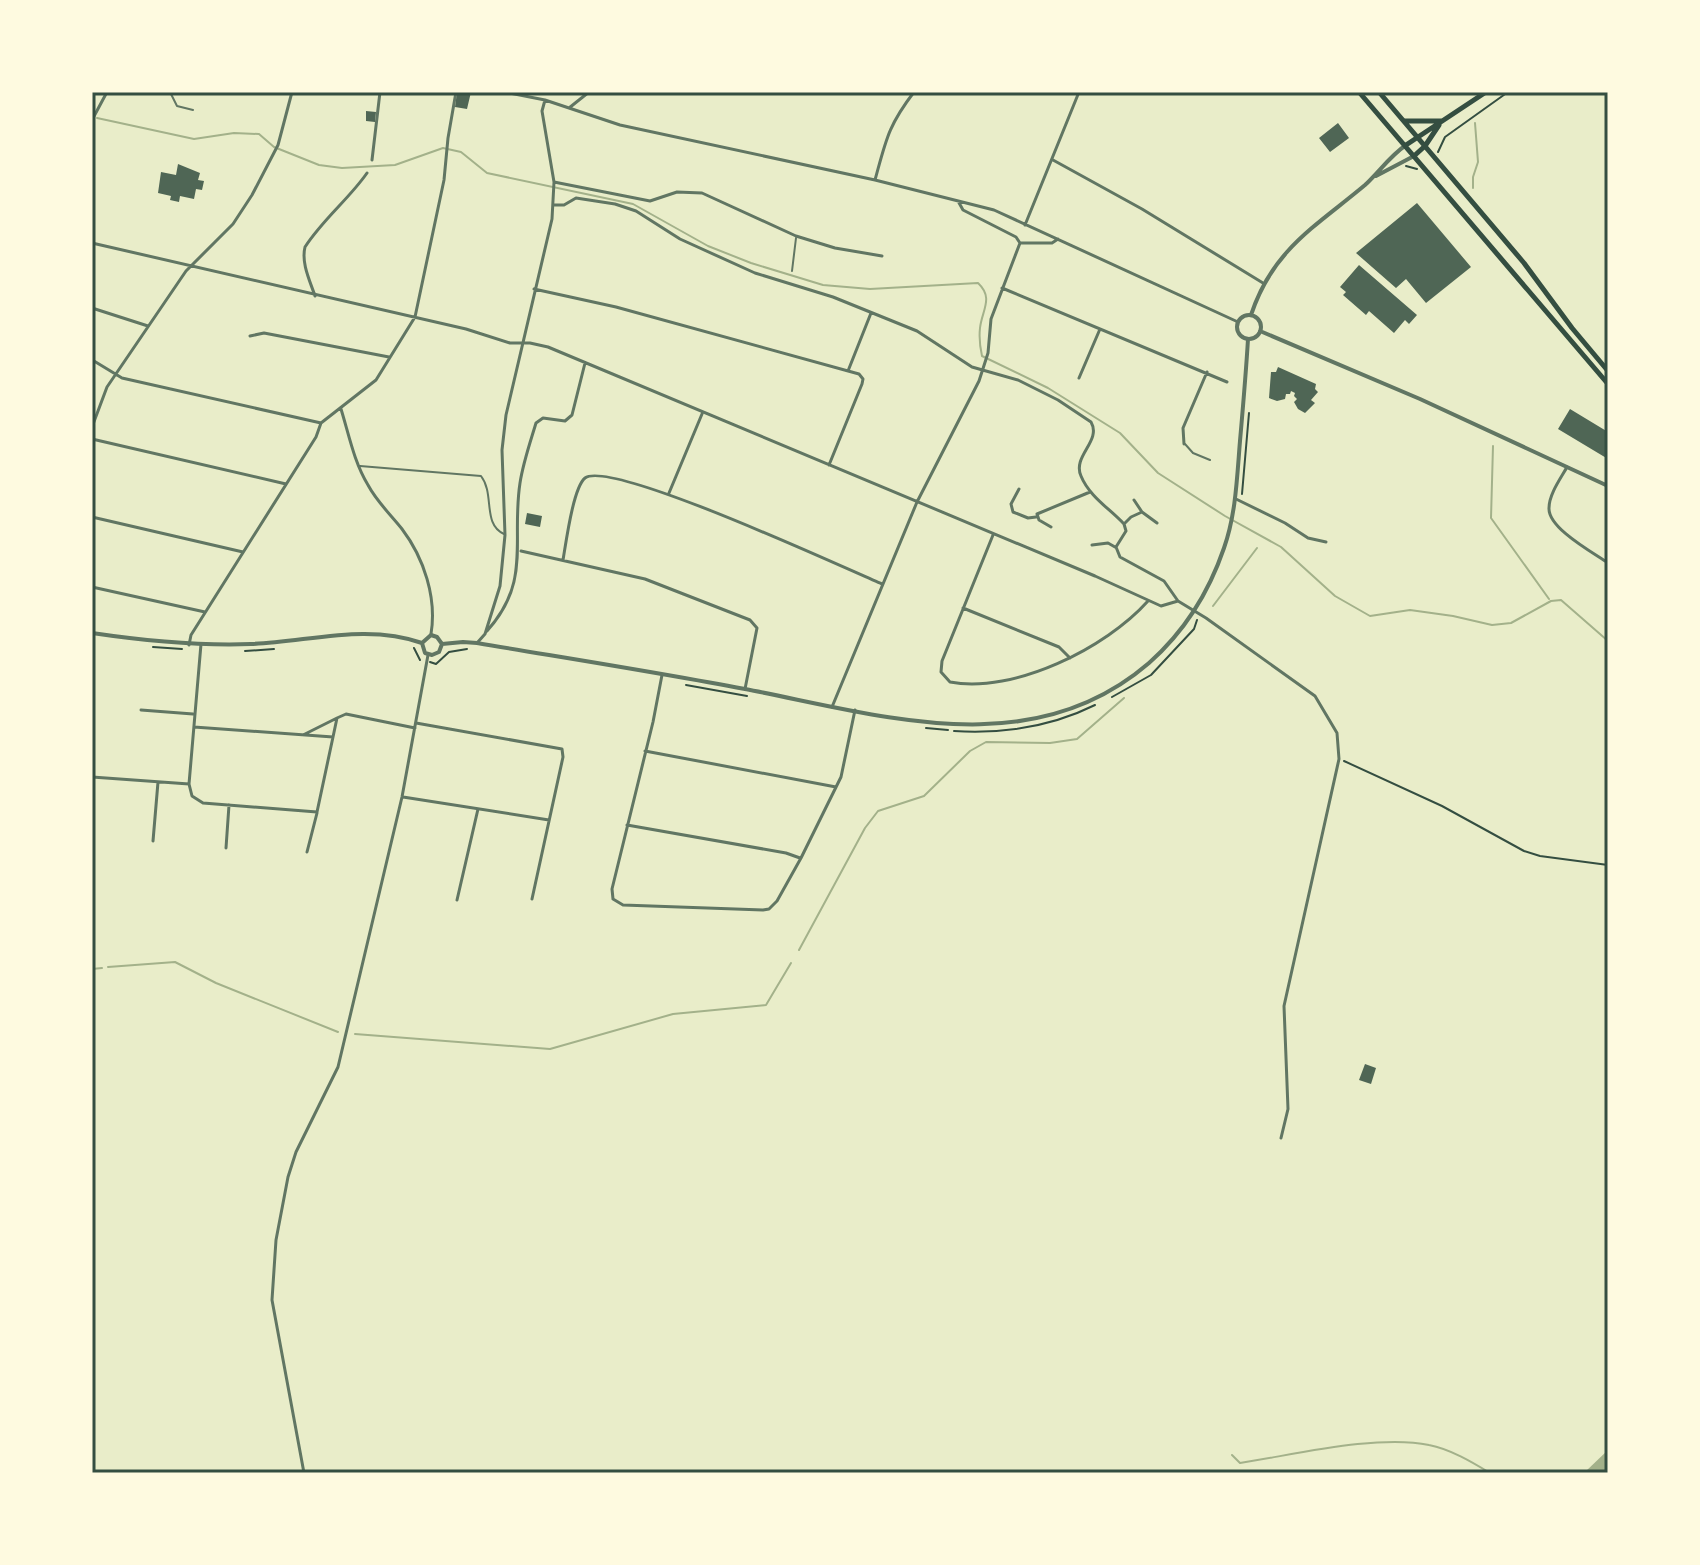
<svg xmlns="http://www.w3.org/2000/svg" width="1700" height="1565" viewBox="0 0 1700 1565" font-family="Karla,sans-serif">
  <rect width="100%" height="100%" fill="#e9edc9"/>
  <!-- water -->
  <path fill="#a3b18a" d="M1608,1450V1473H1586L1585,1472Z"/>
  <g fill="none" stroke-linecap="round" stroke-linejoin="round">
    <!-- stream -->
    <path stroke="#a3b18a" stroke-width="2" d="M97,118L194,139L234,133L259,134L274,147L319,165L342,168L395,165L443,148L461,152L487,173L633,204L708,246L751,263L823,285L870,289L978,283C994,298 982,310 980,328C979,337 980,347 982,356L1048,388L1120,433L1158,473L1225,516L1281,547L1335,596L1370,616L1410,610L1453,616L1492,625L1511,623L1551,601L1561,600L1608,641
      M1473,188V177L1478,162L1475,123
      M1493,446L1491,518L1549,599
      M1213,606L1257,548
      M799,950L865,828L878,811L924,796L970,751L986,742L1050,743L1077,739L1124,698
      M108,967L175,962L216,983L338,1032
      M92,969L102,968
      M355,1034L550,1049L673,1014L766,1005L791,963
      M1232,1455L1240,1463C1293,1455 1378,1434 1429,1445C1450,1449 1472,1462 1490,1473"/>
  </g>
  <!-- building -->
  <path fill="#4f6655" d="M457,92H471L467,109L455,107Z
    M366,111L376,112L375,122L366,121Z
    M1338,123L1349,138L1330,152L1319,138Z
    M178,164L200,173L198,180L204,181L202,190L196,189L194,199L180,196L179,202L170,200L171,196L158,193L161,172L176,175Z
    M1417,203L1471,267L1426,303L1406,279L1396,288L1356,253Z
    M1359,265L1417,315L1409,324L1405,320L1394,333L1369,311L1366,315L1343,295L1346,292L1340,287Z
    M1278,367L1316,384L1315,389L1318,392L1311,400L1315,403L1305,413L1298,409L1294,402L1297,399L1294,396L1295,393L1291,391L1290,394H1286L1285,399L1277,401L1269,398L1271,372H1276Z
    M1570,409L1608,432V459L1558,429Z
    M527,513L542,516L540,527L525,524Z
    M1365,1064L1376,1068L1371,1084L1359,1080Z"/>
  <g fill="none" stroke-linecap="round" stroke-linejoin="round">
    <!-- path -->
    <path stroke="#344e41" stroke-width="2" d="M1438,152L1445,137L1508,92
      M1406,166L1417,169
      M1242,494L1249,413
      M153,647L182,649
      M414,648L420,660
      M245,651L274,649
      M430,662L436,664L449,652L467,649
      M686,685L747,696
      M1112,697L1151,675L1194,629L1197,620
      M926,728L948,730
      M954,731C1004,734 1051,727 1095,705
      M1344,761L1442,806L1524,851L1540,856L1608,865"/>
    <!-- service -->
    <path stroke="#617663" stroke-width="2" d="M170,92L177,106L193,110
      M792,271L796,238
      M1185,444L1193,453L1210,460
      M360,466L481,476C495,494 482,524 504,534"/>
    <!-- minor -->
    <path stroke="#617663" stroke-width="3" d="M504,92L545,100L620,125L875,180L994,210L1238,322
      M569,108L589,92
      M92,120L107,92
      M372,160L380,92
      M1053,160L1142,209L1263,283
      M875,180C886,140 888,126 914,92
      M554,182L650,201L677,192L702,193L796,236L835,248L882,256
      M554,205H564L576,198L615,204L636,211L680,239L755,273L833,297L917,331L972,367L1018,380L1058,400L1091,422C1102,441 1072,456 1081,476C1089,496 1110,509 1124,524L1126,531L1116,547L1120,557L1164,581L1178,601
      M1025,225L1079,92
      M92,243L466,329L510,343H530L548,347L1095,576L1161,606L1178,601L1206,618L1315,696L1337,733L1339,759L1284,1006L1288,1109L1281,1138
      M1020,243H1052L1058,239
      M1002,288L1227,382
      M534,289L616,307L859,374L863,379L862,384L829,465
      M315,296C310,281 301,263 305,247C323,219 349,199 367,173
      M92,308L148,326
      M250,336L264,333L389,357
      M94,361L122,378L321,423
      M848,371L871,313
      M1079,378L1100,329
      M341,409C349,435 354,462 368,485C377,502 391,515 402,529C424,558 437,598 431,634
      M92,427L107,387L186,271L233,224L252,195L278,145L292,92
      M92,439L286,484
      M1184,444L1183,428L1207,372
      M1567,467C1561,478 1549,494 1549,508C1548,528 1592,552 1608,563
      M1019,489L1011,504L1013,512L1028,518L1036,517
      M669,493L702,414
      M1236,499L1285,523L1308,538L1326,542
      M1134,500L1142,512
      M92,517L243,552
      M1124,524L1131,517L1142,512L1157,523
      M1051,527L1039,520L1037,514L1090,492
      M993,535L942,661L941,672L950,682C1014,694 1106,648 1148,601
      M1092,545L1108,543L1115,547
      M521,551L645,579L750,620L757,628L745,689
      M563,560C566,543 573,488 585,478C610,459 842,567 882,584
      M92,587L205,612
      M963,608L1059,647L1070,658
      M487,631C532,581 511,541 520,483C523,463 530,443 536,423L543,418L565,421L572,415L585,363
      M477,643L485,634L500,586L505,535L502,450L506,415L552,219L554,182L542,111L545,100
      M189,645L191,635L316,437L321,423L376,380L415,317L444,180L448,138L456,92
      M662,675L653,722L612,889L613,899L623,905L763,910L769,909L777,901L801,858L841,777L855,710
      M832,707L917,502L979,381L988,353L991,319L1020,243L1016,237L963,210L958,201
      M141,710L193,714
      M416,723L562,749L563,757L532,899
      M194,727L333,737L337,718L346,714L415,728
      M305,734L337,718
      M645,751L836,787
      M92,777L189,784L201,644
      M189,784L192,796L203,803L317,812L333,737
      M403,797L549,820
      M627,825L786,853L800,858
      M153,841L158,782
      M226,848L229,805
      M307,852L317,813
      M457,900L478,809
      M304,1473L272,1300L276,1240L288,1177L296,1152L338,1067L402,797L428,655"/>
    <!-- tertiary -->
    <path stroke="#617663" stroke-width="4" d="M1376,176L1414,156
      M1237 327a12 12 0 1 1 24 0a12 12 0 1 1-24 0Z
      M1251,315C1273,249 1315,227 1365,185C1379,172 1390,156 1406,145
      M1260,331L1420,399L1608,486
      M92,633C146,641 197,646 251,644C308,642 366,623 422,643
      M422,643L425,653L432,655L439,652L442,644
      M422,643L431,635L437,637L442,644
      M442,644L463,642L477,643C566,658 656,672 745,689C881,715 1031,765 1149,663C1184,632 1209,592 1224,548C1236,514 1237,477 1240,441C1243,407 1246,373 1248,339"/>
    <!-- primary -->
    <path stroke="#344e41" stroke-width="5" d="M1359,92L1608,384
      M1379,92L1524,263L1572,328L1608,371
      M1405,121H1441
      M1406,145L1486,92
      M1414,156L1425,146L1439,125"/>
  </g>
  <!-- border -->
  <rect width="1700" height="1565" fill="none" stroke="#fefae0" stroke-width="188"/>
  <rect x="94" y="94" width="1512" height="1377" fill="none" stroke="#344e41" stroke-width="3"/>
</svg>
